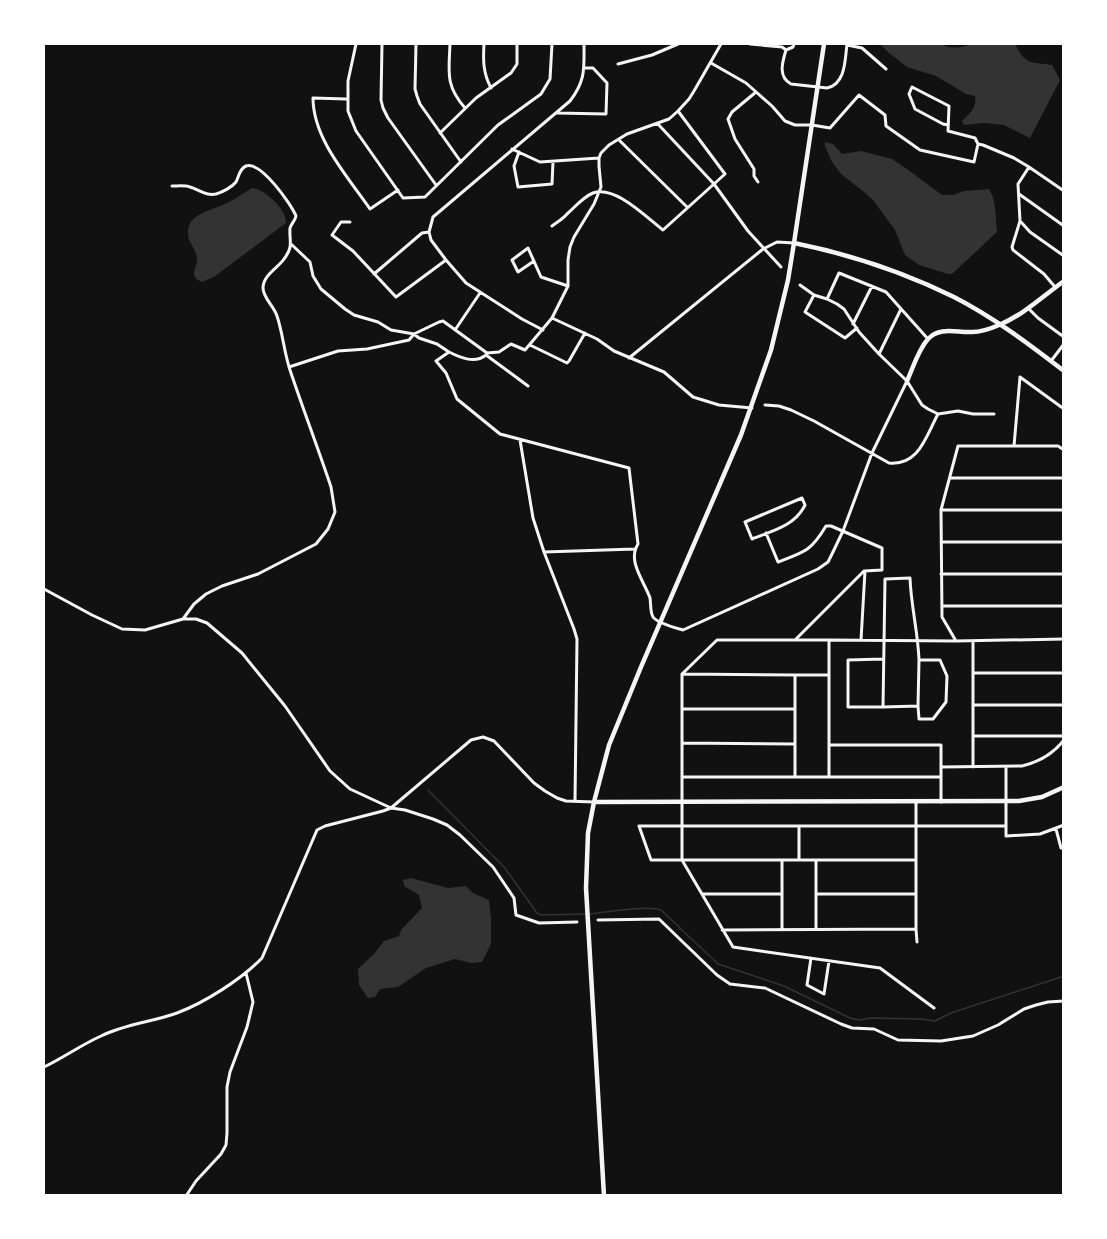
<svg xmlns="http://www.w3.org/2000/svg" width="1107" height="1239" viewBox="0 0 1107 1239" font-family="Barlow,sans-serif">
  <rect width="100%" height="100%" fill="#111"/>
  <!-- water -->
  <path fill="#333" d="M880,44H941C953,52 967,44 980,44C991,43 1003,43 1015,44C1025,65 1031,62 1052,65L1060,80L1030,138L1004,125L984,123L964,125L962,121C970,113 977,108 975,96L966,94L936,76L907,67L889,53Z
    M825,142L833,144L842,154L861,151L892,159L907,169L942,195H953L964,191L989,189C997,201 995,218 997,232L952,274H948L919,265L905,255L895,230L873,200L864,192L841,174L832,162L825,146Z
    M252,188C265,189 287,210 286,223L214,277L202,282C187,276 198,268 197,258C196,248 187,242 188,232C188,213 214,210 227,203C236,199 243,193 252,188Z
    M411,878L448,888L466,886L473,893L489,900L491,918V944L482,962L471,963L455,959L426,968L398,987L380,989L375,997L368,998L359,985L358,969L374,954L384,941L399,936L401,930L422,908L419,895L404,886L403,880Z"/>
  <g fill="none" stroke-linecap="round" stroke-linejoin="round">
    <!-- stream -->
    <path stroke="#333" stroke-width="1.5" d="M428,790L504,867L537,913L541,915L585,914
      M590,914C608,912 646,905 661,910L718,964L784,986L850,1018L859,1020L872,1018L921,1019L935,1021L951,1013L1064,976"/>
    <!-- minor -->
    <path stroke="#f5f5f5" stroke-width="3" d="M356,44L348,81V111L356,131L403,198L425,197L498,125L541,94L550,79L552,44
      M382,44L381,100L383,108L388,118L436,185
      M416,44L415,89L417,96L420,104L461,162
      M450,44C449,72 445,85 465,108
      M484,44C483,60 483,73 491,88
      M750,44L782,47L786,50C782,63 778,77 791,84L827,88C846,84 845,59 847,44
      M847,45L862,48L886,69
      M786,50L793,47L794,44
      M711,63L746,83L772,106L785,121L795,125H812L830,128L859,95L885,115L886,126L920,150L974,162L978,144L983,145L1014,158L1029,167L1064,191
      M618,64L652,55L678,44
      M756,92L732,112L728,119L735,139L754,169V176L758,182
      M346,99L313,98C313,139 348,177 370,209L398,190
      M557,113L606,114L607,83L593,68H584
      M657,123L714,184L748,231L781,267
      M948,125L943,124L915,109L909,94L912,87L949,106L948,131L975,138L978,144
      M440,133L476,98L511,73L517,64V44
      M619,140L687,207
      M512,149L540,162L599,158
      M519,152L514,166L518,187L552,184L553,162
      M1029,167L1018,184L1020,221L1012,247L1013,250L1044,274L1055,287
      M172,186C178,186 185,185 190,187C200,190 206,196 216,194C223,192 232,187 236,182C239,177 239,169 246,166C261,161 291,204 296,216C295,221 291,224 290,228C289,241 294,246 284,259C278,268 263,275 263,288C263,298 274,306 277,316C283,334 284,352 290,370C303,409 318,448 331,487L335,512L328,529L316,544L258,574L222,586L206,594L194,604L183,619
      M1019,194L1064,226
      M350,222H341L332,235L353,251L396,297L446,260
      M1021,222L1030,232L1064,256
      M552,226C557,222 563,219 567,214C575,207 583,197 593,193C615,185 646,217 663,230L725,174L678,111
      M291,244L310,262L313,276L321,289L345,309L354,315L378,322L391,330L414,334L419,338L437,344L449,352L436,361L446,373L457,399L500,434L629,468L638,544C627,561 644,581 650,598C651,604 650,612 653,617C657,623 676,628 683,630L818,569L828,562L832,554L843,531L872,453L907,381
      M534,261L518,272L512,260L528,248L541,277L568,286
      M374,274L422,233L429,232
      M800,285L814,295L827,299L837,304L844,309L859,332L879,354L907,381L922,405L928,409L938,414L958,411L973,414H994
      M814,295L805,312L845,338L857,328
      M827,299L839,273L886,292L928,339
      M1029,309L1038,318L1064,337
      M552,318L597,339L614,351L664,372L693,397L719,405L752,408
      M853,324L872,286
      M455,330L480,293
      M543,330L522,319L466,283L446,260L431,240L429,232L433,217L570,101C586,80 584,68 584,44
      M530,345L567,363L569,361L585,333
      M449,352C461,358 475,364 486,355
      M879,354L901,309
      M486,355L528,386
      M629,358L763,249L777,242L794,243
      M1051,361L1064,344
      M289,367L338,351L367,349L409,340L414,334L439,322L443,321L487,353L499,352L511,344L525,350L552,318L568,286V260L570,247L574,237L594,204L601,187L599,166V158L601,153L609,145L627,134L669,119L678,111L689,99L694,91L721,44
      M1020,377L1064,409
      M765,405L779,406L791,410L814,421L889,463C919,466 926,436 938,414
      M520,440L533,518L544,552L574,629L577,639L575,801
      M1014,446L1020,377
      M1064,450L1058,446H958L941,510L942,617L956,641L1064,639
      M950,478H1064
      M802,498L805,505C795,526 772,531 752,539L745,522Z
      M941,510H1064
      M766,533L778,562C805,552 811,551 826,526H831L882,548V570L864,571L795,640
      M941,542H1064
      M544,552L635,549
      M941,574H1064
      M44,589L92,615L122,629L145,630L183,619H196L207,623L242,653L285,706L330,771L350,789L391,808L405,810L433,819L447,825L460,835L493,867L514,898L516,915L539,923L577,922
      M942,606H1064
      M829,640L956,641
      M861,640L865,571
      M883,659L848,660V707H883L885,579L910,578C911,606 918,632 919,660
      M973,673H1064
      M682,674L795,675
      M973,705H1064
      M883,707L918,706L919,719H933L946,702L947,676L940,660H919L918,706
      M682,709H795
      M973,736H1064
      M682,743L795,744
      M829,745H941V802
      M941,767L1022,766C1039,762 1053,754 1064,740
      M973,767V641
      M1006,767V836L1040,834L1064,825
      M682,777H941
      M795,777V675H829
      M829,777V640H717L682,674V860L733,947L880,968L934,1008
      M1056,829L1061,848H1064
      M782,860V929
      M799,860V826
      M816,860V929
      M916,860H651L639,826H1006
      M702,894H782
      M816,894H916
      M598,920L659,919L717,975L730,984L765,988L841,1024L852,1028L874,1029L898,1040L941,1041L973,1036L998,1025L1024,1009L1036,1005L1048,1002L1064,1001
      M916,929L917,942
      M722,930L916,929V801
      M811,958L807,985L824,994L829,961
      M44,1067C63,1058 81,1045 101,1036C125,1024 152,1022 177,1013C204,1003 242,979 262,958L317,830L325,826L383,811L391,808L471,740L483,737L494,741L534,783L545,791L557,798L566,801L594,802
      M186,1196L196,1181L221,1154L226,1145L227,1133V1087L230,1072L247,1027L253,1002L246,973"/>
    <!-- tertiary -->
    <path stroke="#f5f5f5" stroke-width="4.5" d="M794,243C849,254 903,272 954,297C993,317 1029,344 1064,371
      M907,381C913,368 918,350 928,339C940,326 957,333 972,332C981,332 990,329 999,325C1023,315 1042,297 1064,281
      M594,802L1019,801L1042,797L1064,787
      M604,1196L586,888L588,833L594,802L609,745L641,667L741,435L771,350L788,280L794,243L824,44"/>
  </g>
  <!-- border -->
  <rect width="1107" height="1239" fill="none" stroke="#ffffff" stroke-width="90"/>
</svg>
